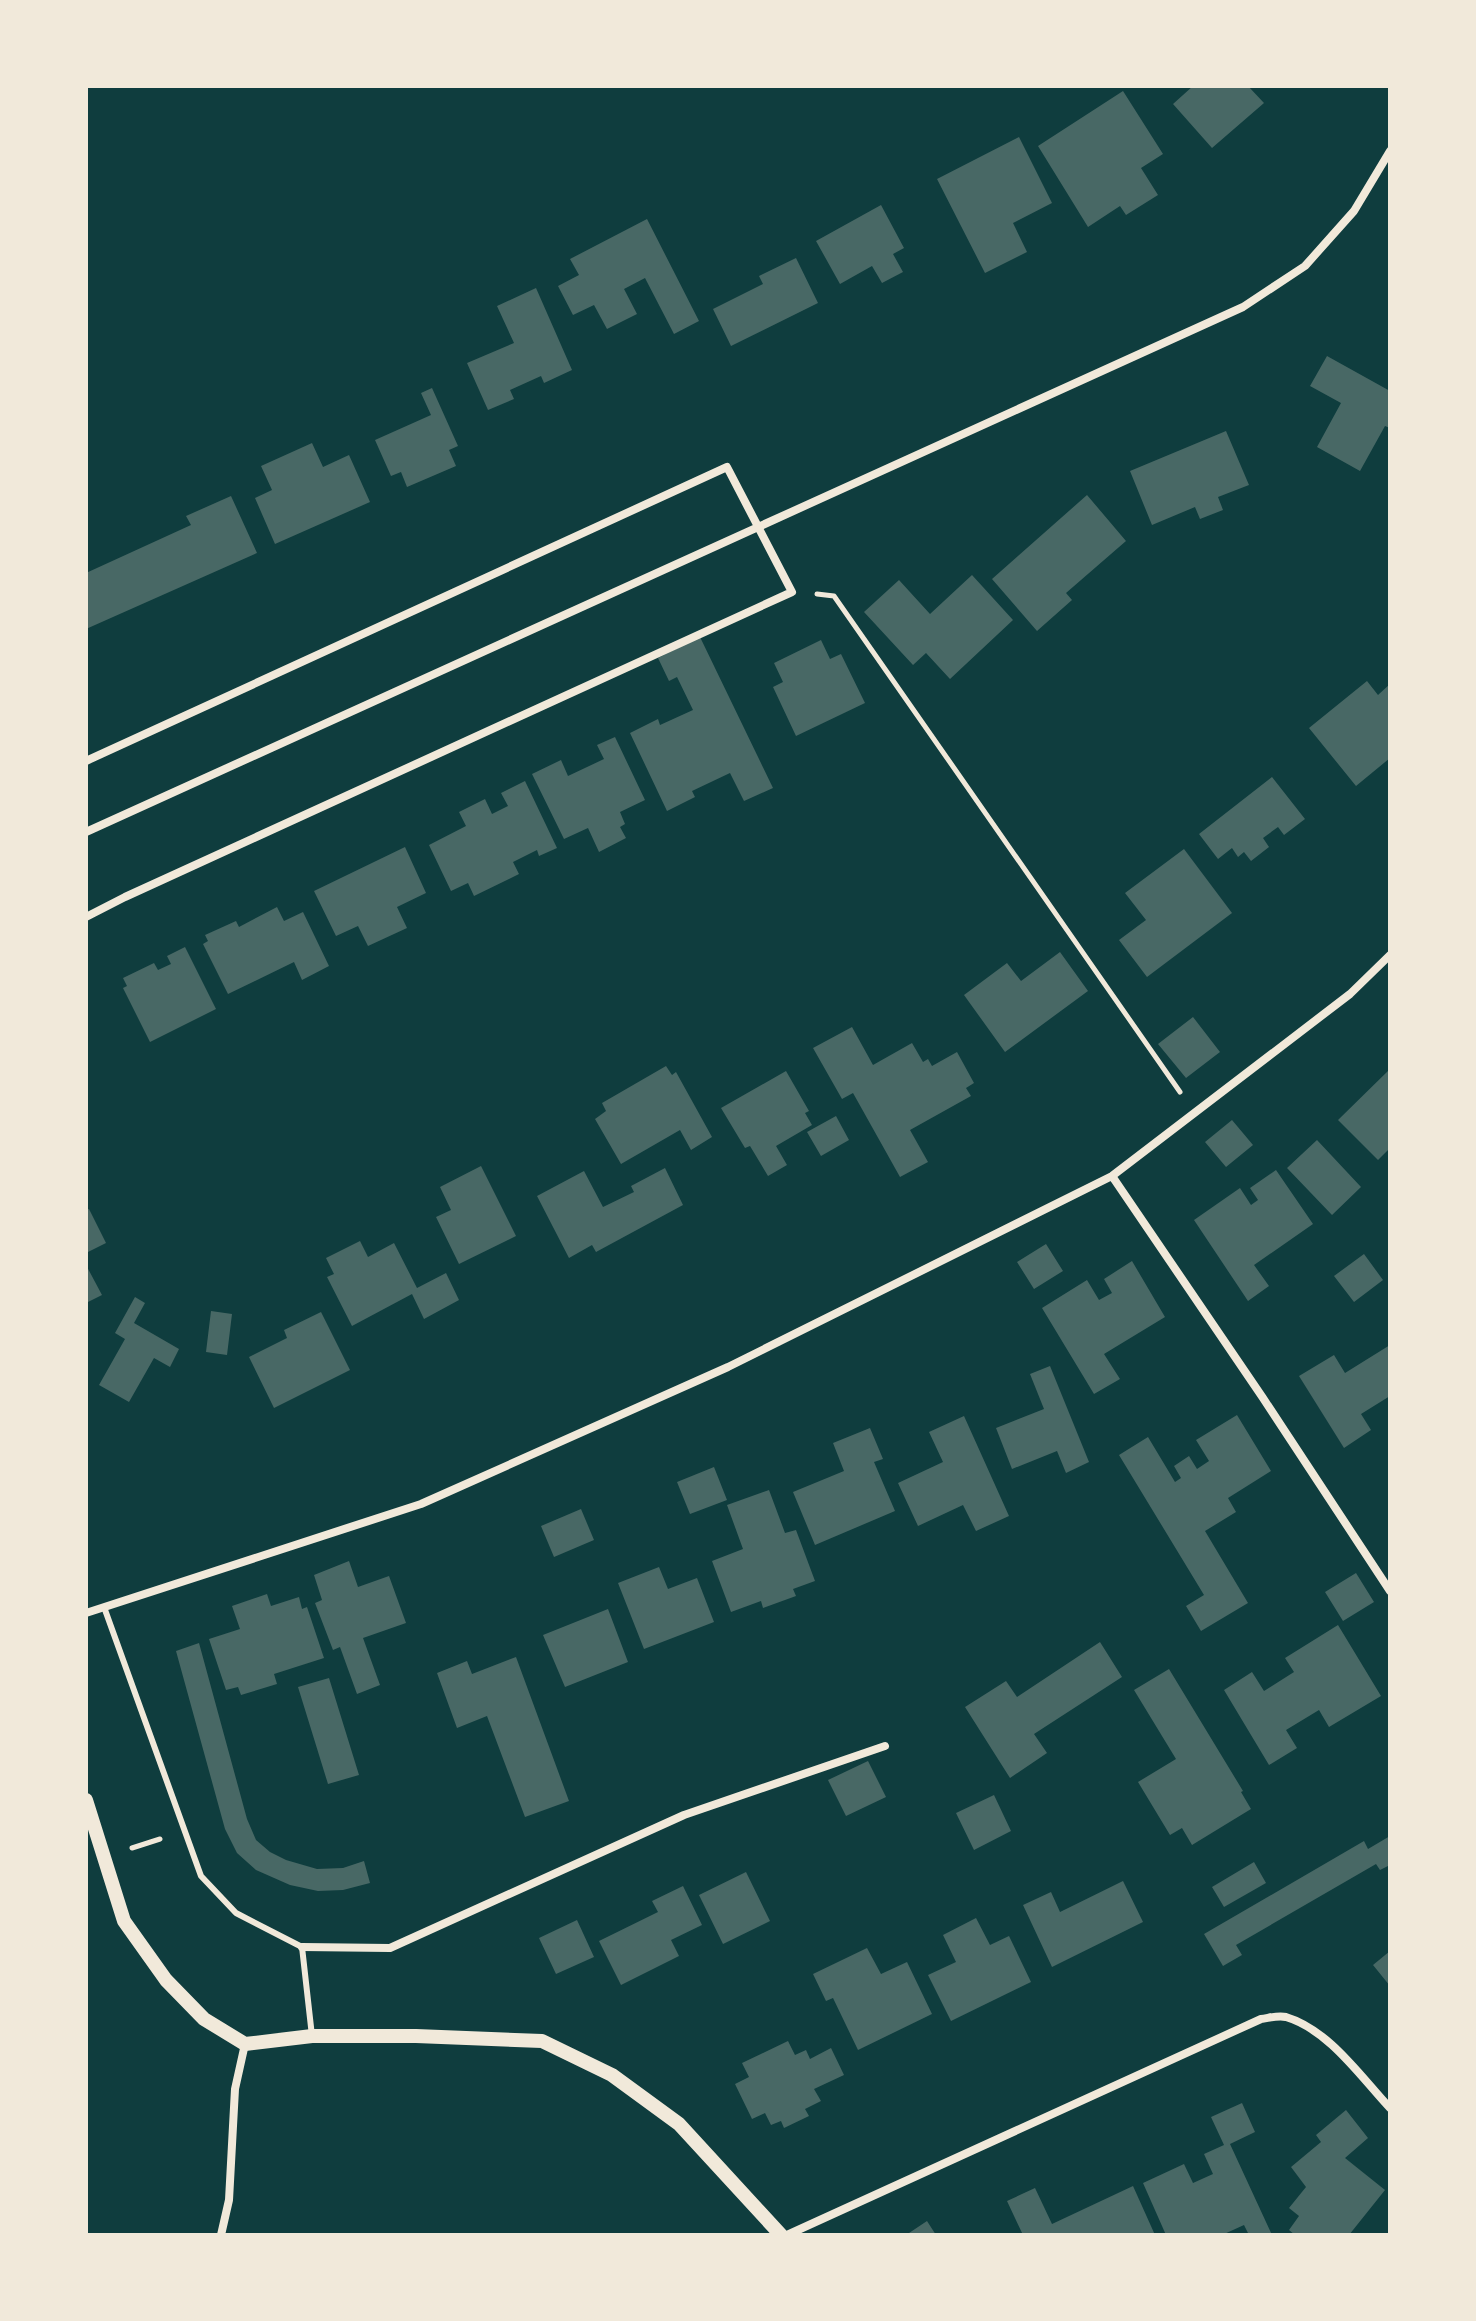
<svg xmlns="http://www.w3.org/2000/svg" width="1476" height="2321" viewBox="0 0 1476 2321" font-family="Barlow,sans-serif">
  <rect width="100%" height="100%" fill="#0f3d3e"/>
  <!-- building -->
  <path fill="#486865" d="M1193,86H1248L1264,103L1212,148L1173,104Z
    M1123,91L1163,154L1141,168L1158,195L1126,215L1120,206L1088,227L1038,146Z
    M1019,137L1052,203L1013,223L1027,252L985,273L937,179Z
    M881,205L904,248L893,254L903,272L882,283L872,266L840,284L816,241Z
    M647,219L699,321L674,334L645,278L624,289L637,314L607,329L594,305L573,315L558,286L579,275L570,259Z
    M796,258L818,303L731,346L713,309L763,284L759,276Z
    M536,288L572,370L544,383L541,376L510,390L514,399L488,410L467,363L514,343L497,306Z
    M1327,356L1390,391V428L1385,426L1360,471L1317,447L1341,403L1310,386Z
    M432,388L458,446L449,450L456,466L407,487L401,472L391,476L375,440L431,415L421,393Z
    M1226,431L1249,485L1218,497L1223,510L1200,519L1195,507L1152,525L1130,471Z
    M312,443L323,467L349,455L370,502L275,544L255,498L272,490L261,466Z
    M1087,495L1126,541L1066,593L1072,600L1037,631L992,579Z
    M231,496L257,553L86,629V573L191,525L186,516Z
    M972,575L1013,620L950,679L926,653L913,665L864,612L899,580L930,614Z
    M700,637L773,788L744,801L730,773L692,791L695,797L667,811L630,733L658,719L660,725L693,710L677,677L669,681L658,658Z
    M821,640L830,659L841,654L865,703L796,736L773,687L783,682L774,663Z
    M1367,681L1378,695L1390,684V758L1356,786L1309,728Z
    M615,737L645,800L620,812L625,824L620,827L626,838L599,852L588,828L564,839L532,774L561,760L568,776L604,759L597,745Z
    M1272,777L1305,819L1284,835L1278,827L1263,838L1269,847L1251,861L1244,852L1238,857L1232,848L1218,859L1199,834Z
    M525,781L557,848L539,856L537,850L513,862L519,874L474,896L468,883L451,891L429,845L466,826L459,812L485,799L492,814L508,806L501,793Z
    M405,847L426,893L397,907L407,928L368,946L358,926L336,936L314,891Z
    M1184,849L1232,913L1147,977L1119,940L1146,920L1125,893Z
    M277,907L284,921L303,912L329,966L302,980L294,962L228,994L203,944L208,941L205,935L236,921L239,927Z
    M185,947L216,1009L150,1042L123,988L127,986L123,978L154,963L158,970L171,964L167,956Z
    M1060,952L1088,991L1005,1052L964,995L1007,963L1021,981Z
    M1193,1017L1220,1052L1186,1078L1158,1044Z
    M852,1027L873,1065L912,1043L923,1062L928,1059L932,1066L957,1052L974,1083L966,1088L971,1096L910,1130L928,1162L900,1177L853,1093L842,1099L813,1048Z
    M666,1066L672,1075L676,1072L712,1137L691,1150L680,1130L621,1164L595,1119L606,1111L602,1103Z
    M1390,1069V1148L1378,1160L1338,1120Z
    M786,1071L809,1111L805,1113L812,1125L776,1146L787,1165L768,1176L750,1146L745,1148L721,1108Z
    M836,1116L849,1140L821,1156L807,1132Z
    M1232,1120L1253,1145L1226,1167L1205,1142Z
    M1317,1140L1361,1187L1332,1215L1287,1168Z
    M481,1166L516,1236L459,1264L436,1217L451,1210L440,1187Z
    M665,1168L683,1205L596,1252L592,1245L569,1258L537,1196L584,1171L603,1207L634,1192L631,1186Z
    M1276,1170L1313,1224L1254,1265L1269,1286L1248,1301L1194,1220L1240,1188L1251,1205L1258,1200L1250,1188Z
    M89,1209L106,1243L86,1253V1210Z
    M360,1241L368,1257L394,1243L417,1288L446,1273L459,1300L424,1319L412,1294L352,1326L327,1277L334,1274L326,1258Z
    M1046,1244L1063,1271L1034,1289L1017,1262Z
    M1364,1254L1383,1280L1354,1302L1334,1276Z
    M1132,1261L1165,1317L1104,1354L1120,1379L1094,1394L1042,1308L1087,1280L1099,1300L1112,1293L1104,1279Z
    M86,1265L102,1295L86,1303Z
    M135,1297L145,1303L134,1323L179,1349L170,1367L154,1358L129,1402L99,1385L125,1339L115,1333Z
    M211,1311L232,1314L227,1355L206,1352Z
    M321,1312L350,1370L274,1408L249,1357L287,1338L284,1330Z
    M1390,1345V1396L1361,1414L1371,1430L1344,1448L1299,1376L1334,1355L1345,1373Z
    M1050,1366L1089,1462L1066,1473L1057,1451L1012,1469L996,1428L1044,1409L1030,1374Z
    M1237,1415L1271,1471L1228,1498L1236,1512L1205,1531L1248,1603L1201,1631L1186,1606L1204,1595L1119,1455L1148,1437L1175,1482L1181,1478L1174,1466L1189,1456L1197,1469L1209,1461L1196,1440Z
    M964,1416L1009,1516L976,1531L963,1505L918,1526L898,1483L943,1462L929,1432Z
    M870,1428L883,1459L874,1462L895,1511L815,1545L793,1492L844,1471L833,1443Z
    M714,1467L727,1500L690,1514L677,1482Z
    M769,1490L785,1533L796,1530L815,1581L793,1589L796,1596L763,1608L761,1601L731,1612L712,1561L743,1549L727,1505Z
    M581,1509L594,1540L554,1557L541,1526Z
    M349,1561L358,1587L389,1576L406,1623L363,1638L380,1685L357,1694L340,1647L333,1650L315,1603L322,1600L314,1575Z
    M659,1567L668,1589L697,1578L714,1622L644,1649L618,1583Z
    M1356,1573L1374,1602L1343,1621L1325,1592Z
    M267,1594L271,1606L299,1597L302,1609L307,1607L324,1658L274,1674L277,1684L241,1695L238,1687L226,1690L209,1639L240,1629L232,1606Z
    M608,1609L628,1662L565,1687L543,1635Z
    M1338,1625L1381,1696L1329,1727L1319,1710L1286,1730L1297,1748L1269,1765L1224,1690L1252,1672L1264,1691L1294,1672L1285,1658Z
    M1100,1642L1122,1677L1034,1734L1047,1753L1010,1778L965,1707L1006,1681L1017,1697Z
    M199,1643L247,1819L256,1840L270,1852L286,1860L317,1869L343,1868L364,1861L370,1883L343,1890L318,1891L290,1885L256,1870L237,1853L225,1829L176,1651Z
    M516,1657L569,1801L525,1817L487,1716L457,1728L437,1673L467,1661L472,1674Z
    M1169,1669L1243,1791L1241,1792L1251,1809L1192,1845L1182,1828L1170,1835L1138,1782L1176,1759L1134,1690Z
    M329,1678L359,1775L328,1784L298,1687Z
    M868,1761L886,1797L846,1816L828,1780Z
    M994,1795L1011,1831L974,1850L956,1813Z
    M1390,1836V1865L1380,1870L1376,1864L1236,1945L1242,1955L1223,1966L1204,1934L1364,1841L1368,1849Z
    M1254,1862L1266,1883L1224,1907L1212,1887Z
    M746,1872L770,1921L723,1944L699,1895Z
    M1123,1881L1143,1922L1052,1967L1023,1905L1051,1892L1060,1912Z
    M683,1886L702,1925L671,1940L679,1956L621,1985L599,1941L658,1912L652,1901Z
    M976,1918L990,1945L1009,1936L1031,1982L951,2021L928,1975L956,1962L943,1935Z
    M577,1920L594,1957L556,1974L539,1938Z
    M867,1948L881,1974L907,1962L932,2014L858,2050L833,1998L826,2001L813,1974Z
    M1390,1951V1986L1373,1965Z
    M788,2041L795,2055L806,2050L810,2059L831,2048L844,2075L814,2089L821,2101L805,2109L809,2116L784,2128L781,2121L771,2125L765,2113L752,2119L735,2084L749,2077L742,2063Z
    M1242,2103L1255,2132L1230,2144L1272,2235H1249L1244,2225L1222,2235H1166L1143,2183L1184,2164L1193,2183L1213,2174L1204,2154L1224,2145L1211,2117Z
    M1346,2110L1368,2138L1345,2158L1385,2190L1349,2235H1295L1289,2230L1299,2216L1289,2208L1306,2187L1291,2167L1321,2142L1316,2135Z
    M1133,2186L1155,2235H1023L1007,2201L1035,2188L1052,2224Z
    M927,2221L936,2235H906Z"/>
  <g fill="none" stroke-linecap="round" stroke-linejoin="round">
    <!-- path -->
    <path stroke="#f1e9da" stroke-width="5" d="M817,594L834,596L1180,1092
      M132,1848L160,1839"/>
    <!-- service -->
    <path stroke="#f1e9da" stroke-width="6" d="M104,1607L201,1876L236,1913L302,1947L312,2036"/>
    <!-- minor -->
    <path stroke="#f1e9da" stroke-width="8" d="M86,761L727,467L792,592L125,897L86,917
      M86,832L1243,307L1305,266L1354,211L1390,151
      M1112,1176L1263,1398L1390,1591
      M86,1613L421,1504L728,1367L1112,1176L1350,994L1390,955
      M302,1947L390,1948L684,1815L885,1746
      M221,2235L229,2200L235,2089L245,2044
      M787,2235L1261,2019C1269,2018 1278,2015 1286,2017C1329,2030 1360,2076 1390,2108"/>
    <!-- tertiary -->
    <path stroke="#f1e9da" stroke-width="14" d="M86,1800L124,1921L166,1980L204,2019L245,2044L312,2036H416L542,2041L612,2075L679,2124L781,2235"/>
  </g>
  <!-- border -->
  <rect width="1476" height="2321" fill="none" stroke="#f1e9da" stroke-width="176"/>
</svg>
